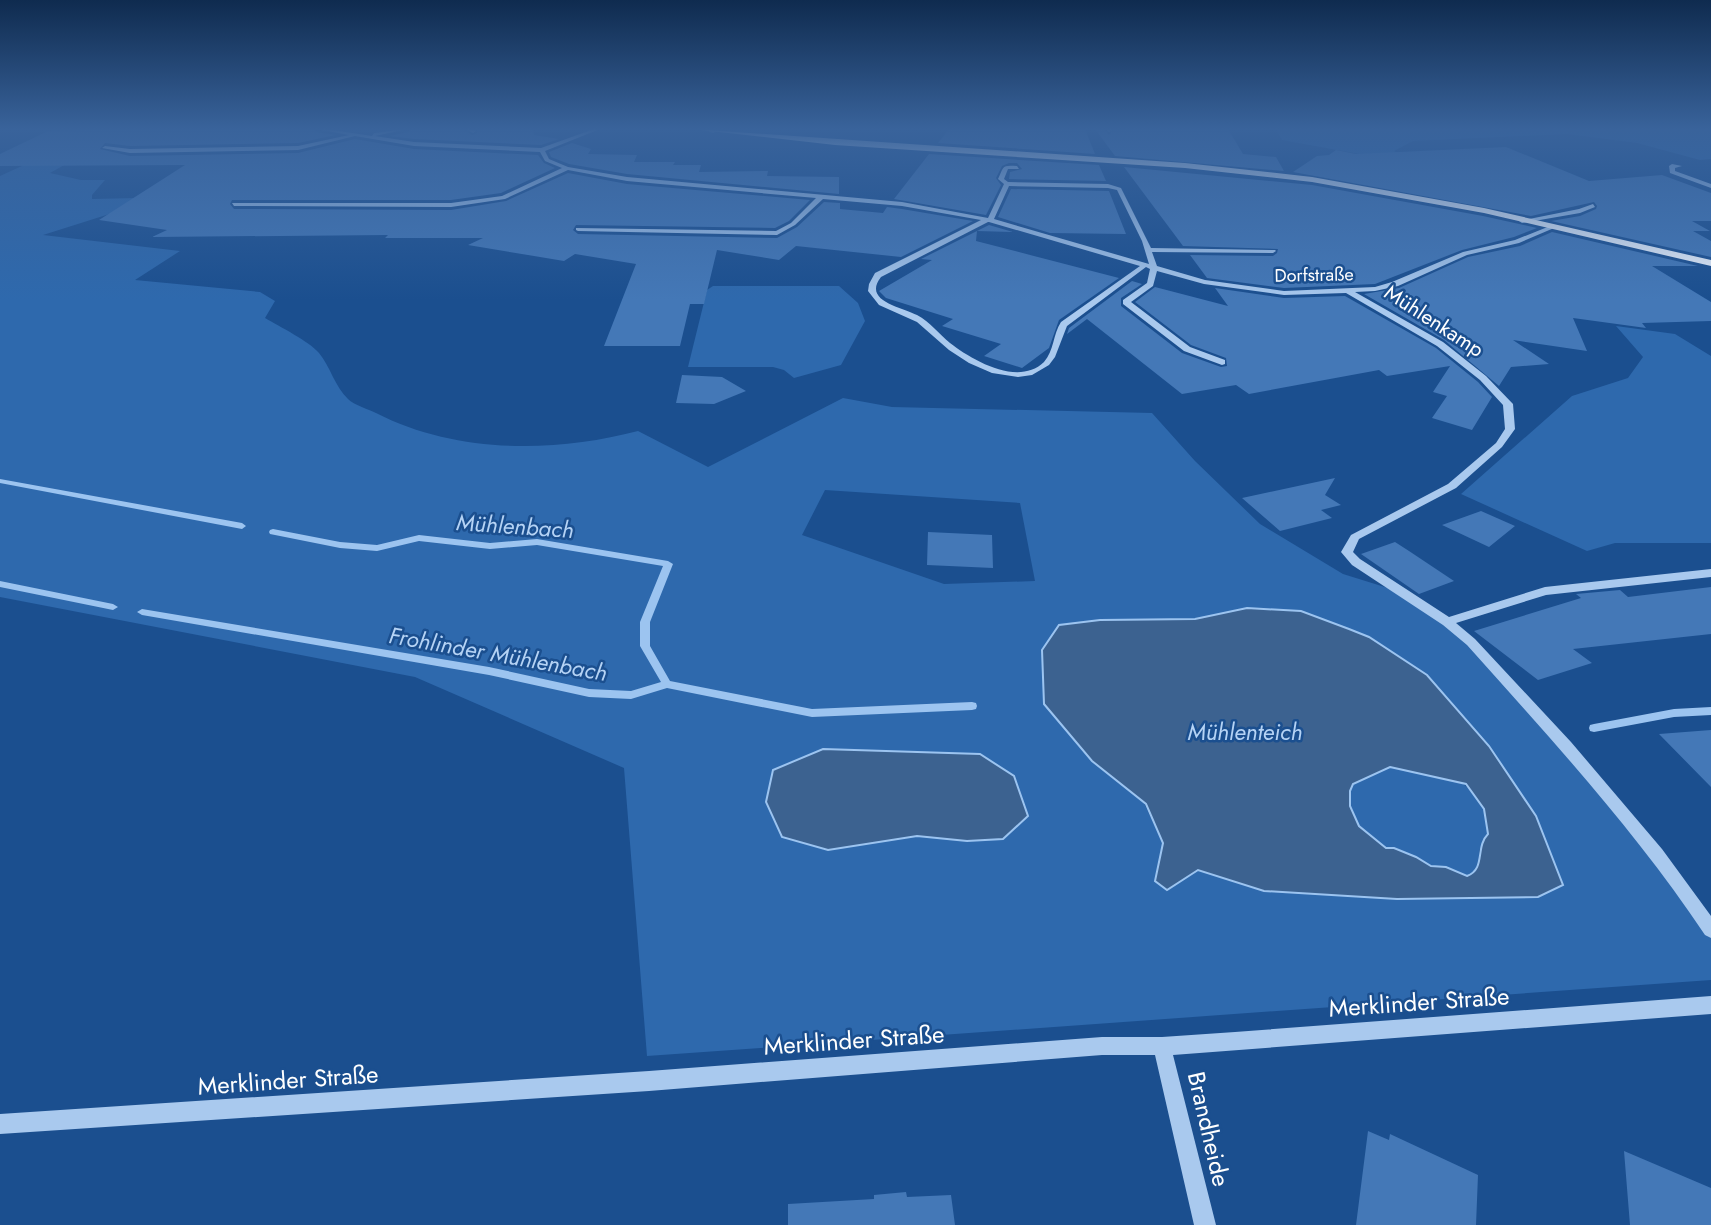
<svg xmlns="http://www.w3.org/2000/svg" width="1711" height="1225" viewBox="0 0 1711 1225" font-family="Jost,sans-serif">
  <rect width="100%" height="100%" fill="#1b4f8f"/>
  <!-- green -->
  <path fill="#2e69ad" fill-rule="evenodd" d="M1276,129H1711V159L1700,160L1637,143L1567,134L1413,141L1394,151L1413,161L1403,162L1282,140Z
    M84,154L50,173L81,180H105L92,195V199L180,197L141,204L43,235L180,251L135,280L260,292L275,301L265,318C280,327 309,341 319,353C330,366 335,387 348,399C354,405 368,409 376,413C456,454 554,453 638,431L708,467L843,398L892,407L1152,413L1195,461L1260,524L1343,574L1404,593L1447,622L1614,800L1711,930V980L647,1056L624,768L415,677L0,597V176L46,155ZM825,490L1020,503L1035,581L944,584L802,535ZM1247,608L1369,637L1427,675L1489,746L1538,897L1264,891L1198,869L1155,881L1163,843L1059,625L1100,620L1195,619ZM823,749L980,754L967,841L917,836L828,850L773,771Z
    M713,286H839L858,303L865,321L841,365L794,378L784,370L773,367H688L707,290Z
    M1616,326L1675,334L1711,356V543H1615L1587,551L1461,494L1572,396L1628,378L1643,357Z
    M1390,767L1461,782L1471,791L1484,809L1488,834L1479,851L1480,863L1474,873L1467,876L1430,866L1416,857L1394,848H1386L1359,826L1348,799L1349,791L1353,784Z"/>
  <!-- water -->
  <path fill="#3c6290" stroke="#9cc4f0" stroke-width="2" fill-rule="evenodd" d="M1247,608L1301,611L1349,629L1369,637L1427,675L1489,746L1536,816L1563,885L1538,897L1397,899L1264,891L1198,870L1167,890L1155,881L1163,843L1146,804L1092,761L1044,704L1042,650L1059,625L1100,620L1195,619ZM1390,767L1466,784L1484,809L1488,834C1475,847 1486,869 1467,876L1446,867L1431,866L1416,857L1394,848H1386L1359,826L1350,806V791L1353,784Z
    M823,749L980,754L1014,776L1028,816L1003,839L967,841L917,836L828,850L782,837L766,802L773,770Z"/>
  <g fill="none" stroke-linecap="round" stroke-linejoin="round">
    <!-- stream -->
    <path fill="#9cc4f0" fill-rule="evenodd" d="M0,479L242,523L246,526L242,529L0,483Z
      M273,529L340,542L377,545L419,535L490,543L537,539L668,561L673,564L650,622V646L670,681L812,709L972,702L976,703L977,706L976,709L972,710L812,717L667,688L631,699L589,697L489,675L142,615L137,612L142,609L489,667L589,689L631,691L661,682L640,646V622L663,566L537,545L490,549L419,541L377,551L340,548L270,534L269,532L270,530Z
      M0,581L113,604L118,607L113,610L0,587Z
      M1711,707V715L1674,717L1594,732L1590,731L1589,728L1590,725L1594,724L1674,709Z"/>
  </g>
  <!-- building -->
  <path fill="#4478b7" d="M121,129H313L316,132L336,135L298,143L130,146L105,143L100,149L130,156L298,153L355,139L414,149L538,155L544,163L555,168L501,193L451,200H232L230,204L234,209L451,210L506,201L568,173L627,184L810,200L789,221L775,228L576,225L573,230L578,234L777,238L797,227L824,202L840,203V209L883,213L887,207L902,209L973,221L901,257L796,246L779,260L717,250L704,304H690L680,346H604L636,264L575,254L564,261L468,245L483,238H385L388,235L152,237L167,230L99,220L185,165L0,166V154L48,131Z
    M410,129H463L472,135L477,133V129H533L534,135L559,139L541,145L414,139L389,136L408,132Z
    M949,129H1085L1095,154L938,143Z
    M1095,129H1104L1109,135L1114,129H1228L1243,154L1276,157L1284,171L1115,156Z
    M572,143L591,149L588,154L637,155L634,162H675L673,165H701L699,172L768,171L767,176L839,177V194L627,174L569,164L551,157L549,152Z
    M1506,147L1589,181L1662,175L1711,193V221H1692L1710,231H1693L1711,241V257L1551,221L1580,216L1596,209L1597,206L1594,202L1531,216L1293,172L1317,156L1329,155L1336,150L1356,154Z
    M929,154L1099,165L1106,181L1009,179L1010,172L1022,169L1017,163H1009L1002,166L996,178L1001,185L986,215L894,199Z
    M1124,167L1312,185L1483,216L1537,228L1514,237L1462,250L1375,284L1284,288L1207,278L1190,255L1273,256L1277,253L1278,249L1183,246Z
    M1011,189L1109,191L1126,234L1050,233L998,217Z
    M989,225L1013,232L977,231L976,241L1119,278L1059,320L1049,348L1022,368L984,356L1001,344L942,326L953,319L886,298L879,291L932,260L921,259Z
    M1552,232L1698,266H1652L1711,302V321L1642,323L1646,328L1573,318L1587,351L1513,340L1549,364L1511,367L1499,386L1444,340L1364,294L1399,288L1468,257L1520,246Z
    M1132,281L1142,284L1121,298V306L1182,353L1221,367L1227,366L1226,358L1191,345L1135,302L1155,287L1228,306L1215,288L1284,298L1345,296L1436,348L1478,382L1492,397L1472,430L1432,418L1447,396L1433,392L1450,366L1387,376L1379,370L1249,394L1236,385L1182,394L1087,319L1067,334L1069,328Z
    M682,375L722,377L746,391L714,404L676,403Z
    M1335,478L1325,495L1341,505L1321,510L1332,518L1280,531L1242,498Z
    M1481,511L1515,526L1489,547L1442,525Z
    M928,532L992,535L993,568L927,565Z
    M1395,542L1409,551L1454,581L1419,594L1361,554Z
    M1711,587V634L1573,649L1592,663L1538,680L1474,631L1581,598L1576,594L1620,590L1628,597Z
    M1711,730V787L1659,734Z
    M1368,1131L1389,1140L1390,1134L1478,1175L1476,1225H1356Z
    M1624,1151L1711,1188V1225H1630Z
    M906,1192L907,1197L951,1195L955,1225H788V1204L874,1199V1195Z"/>
  <g fill="none" stroke-linecap="round" stroke-linejoin="round">
    <!-- minor -->
    <path fill="#a9c9ee" fill-rule="evenodd" d="M316,129H326L372,136L374,133L407,129L375,136L414,142L541,148L594,129H600L545,151L549,159L568,167L627,177L902,202L988,218L1004,184L998,179C1004,166 1002,165 1017,166L1019,169H1008L1004,179L1008,182L1108,184L1121,188L1151,248L1275,250L1276,251L1273,253L1152,252L1157,266L1205,280L1284,291L1375,287L1392,282L1463,252L1515,240L1550,226H1554V228L1519,243L1467,255L1398,286L1375,291L1355,292L1443,342L1486,376L1513,404L1515,429L1502,447L1456,488L1359,539L1353,552L1360,559L1449,617L1545,587L1711,569V577L1546,595L1456,623L1475,639L1571,742L1662,849L1711,916V938L1705,935C1635,830 1551,739 1467,645L1443,625L1352,565L1341,552L1351,535L1448,484L1496,443L1505,429L1503,405L1480,380L1437,346L1346,293L1284,295L1204,284L1157,271L1153,286L1131,302L1190,347L1225,360V364L1222,365L1184,351L1123,304V300L1147,283L1150,269L1146,267L1067,326L1055,357L1049,365L1032,375L1018,377L992,373L969,363L949,350L917,322L879,305L868,291L869,284L875,273L981,220L902,206L823,199L795,225L777,235L578,231L576,230V228L776,231L791,223L816,198L627,181L568,170L505,199L451,207L234,206L232,203H451L502,196L562,168L545,161L540,152L414,146L355,136L298,150L130,153L102,148L105,146L130,149L298,146L349,135ZM1009,186L1108,188L1117,190L1142,241L1149,264L994,219ZM988,222H989L1140,266L1061,322C1053,334 1054,351 1044,362C1018,387 972,360 950,343C939,334 930,322 917,315C902,307 862,301 881,277Z
      M465,129H472L476,131L473,133Z
      M702,129L716,131L713,133Z
      M1106,129H1111L1112,130L1109,132Z
      M1672,164L1682,166L1675,168V171L1711,184V188L1670,173L1669,166Z
      M1593,204L1595,207L1580,213L1522,223L1519,221L1579,209Z
      M1711,996V1014L1173,1055L1216,1225H1194L1155,1055H1102L649,1091L0,1134V1114L649,1071L1102,1037H1162L1235,1032Z"/>
    <!-- major -->
    <path fill="#f0f6ff" fill-rule="evenodd" d="M692,129L1185,163L1312,177L1484,208L1711,260V266L1484,213L1312,182L1185,168L835,145Z"/>
  </g>
  <!-- sky -->
  <linearGradient id="sky" x2="0" y2="1"><stop stop-color="#0f2b4f"/><stop offset="0.43" stop-color="#39639b"/><stop offset="1" stop-color="#39639b" stop-opacity="0"/></linearGradient>
  <rect width="1711" height="300" fill="url(#sky)"/>
  <g text-anchor="middle" dominant-baseline="central" stroke-width="5" stroke-linejoin="round" paint-order="stroke">
    <!-- far-street labels -->
    <g font-size="18" fill="#fff" stroke="#1b4f8f">
      <text transform="translate(1314 275) rotate(-1)">Dorfstraße</text>
    </g>
    <!-- street labels -->
    <g font-size="21" fill="#fff" stroke="#1b4f8f">
      <text transform="translate(1434 321) rotate(33)">Mühlenkamp</text>
    </g>
    <!-- water labels -->
    <g font-size="23" font-style="italic" fill="#b5d3f5" stroke="#1b4f8f">
      <text transform="translate(515 526) rotate(4)">Mühlenbach</text>
      <text transform="translate(498 654) rotate(10)">Frohlinder Mühlenbach</text>
      <text x="1245" y="732">Mühlenteich</text>
    </g>
    <!-- near-street labels -->
    <g font-size="24" fill="#fff" stroke="#1b4f8f">
      <text transform="translate(1419 1002) rotate(-4)">Merklinder Straße</text>
      <text transform="translate(854 1040) rotate(-4)">Merklinder Straße</text>
      <text transform="translate(288 1080) rotate(-4)">Merklinder Straße</text>
      <text transform="translate(1209 1129) rotate(77)">Brandheide</text>
    </g>
  </g>
</svg>
